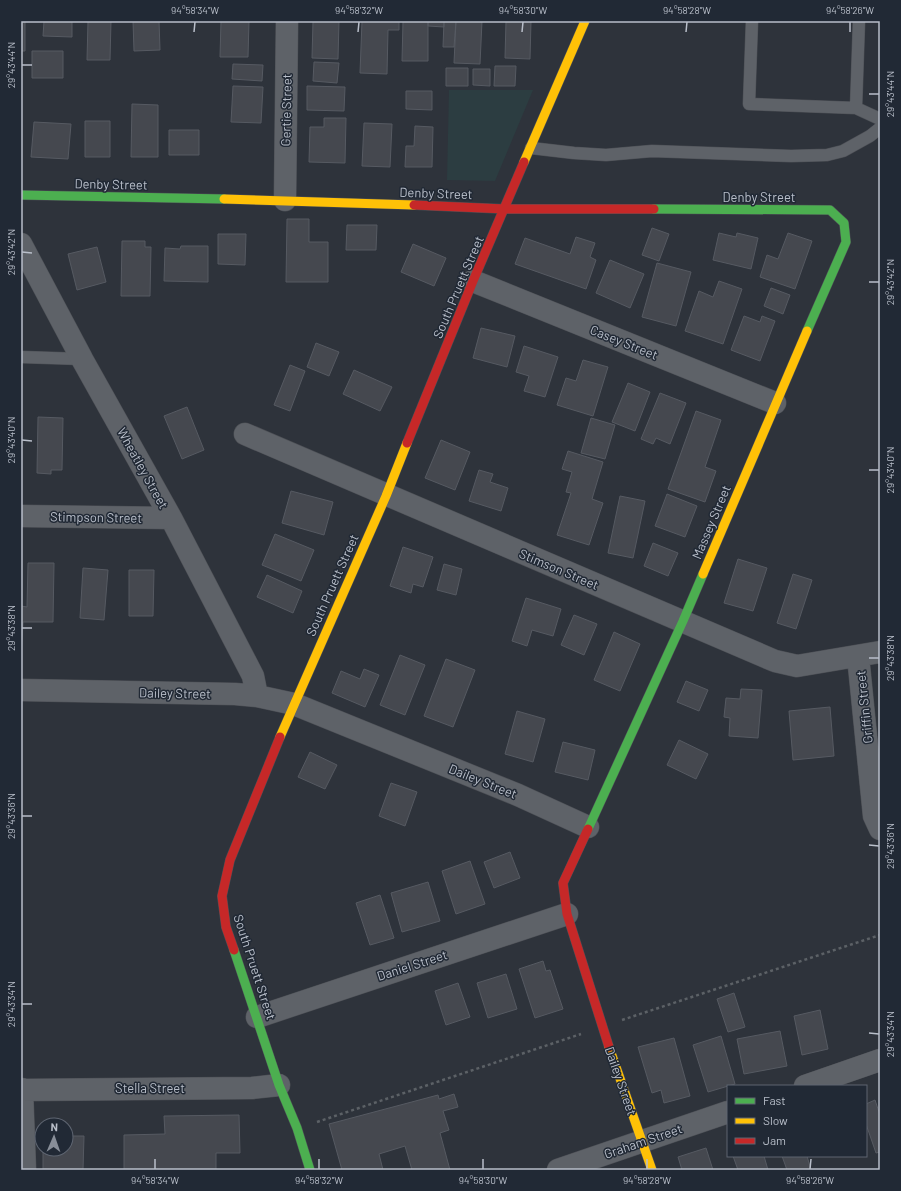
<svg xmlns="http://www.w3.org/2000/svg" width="901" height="1191" viewBox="0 0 901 1191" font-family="Barlow,sans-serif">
  <rect width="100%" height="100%" fill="#2e333b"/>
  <!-- green -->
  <path fill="#2c3d41" d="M449,90H533L495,181L447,180Z"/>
  <!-- building -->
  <path fill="#45484f" stroke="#565a62" d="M21,21H25V51H21Z
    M44,21H72V37L43,36Z
    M88,21H111L110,60H87Z
    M133,21H159L160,50L134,51Z
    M221,21H249L248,57H220Z
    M313,21H339L338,59L312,58Z
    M362,21H399V30H388L387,74L360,73Z
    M403,21H428V61H402Z
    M428,21H444V27L428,26Z
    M444,21H456L454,47H443Z
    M456,21H482L480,64L454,63Z
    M506,21H531L530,59L505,58Z
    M32,51H63V78H32Z
    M314,62L339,63L337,83L313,81Z
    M233,64L263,65L262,81L232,79Z
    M495,66H516L515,86H494Z
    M446,68H468V86H446Z
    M473,69H490V86L473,85Z
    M233,86L263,87L261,123L231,122Z
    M307,86L345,87L344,111L307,110Z
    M406,91H432V110L406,109Z
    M132,104L158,105V157H131Z
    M324,118H346L345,163L309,162L310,127H324Z
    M85,121H110V157H85Z
    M34,122L71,124L68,159L31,157Z
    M364,123L392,124L390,167L362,166Z
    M415,126L433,127L432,167H405L406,146H414Z
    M169,130H199V155H169Z
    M287,219H309V242H328V282H286Z
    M347,225H377L376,250H346Z
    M652,228L669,234L659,261L642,255Z
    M719,233L736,237L737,233L758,238L751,269L713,260Z
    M788,233L812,241L795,289L760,277L767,255L778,259Z
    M218,234H246L245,265L218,264Z
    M576,237L595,243L590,257L596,260L586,289L515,264L525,238L570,254Z
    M122,241H145V247H151L150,296H121Z
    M413,244L446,258L434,286L401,272Z
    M181,246H208V282L164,281L165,248L180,249Z
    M97,247L106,282L77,290L68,254Z
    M610,260L644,274L630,308L596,293Z
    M657,263L691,272L676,326L642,317Z
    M719,281L742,289L723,344L685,331L699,291L713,297Z
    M771,288L790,295L783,314L764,306Z
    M744,316L760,322L762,316L775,321L760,361L731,350Z
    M481,328L515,336L507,367L473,358Z
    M316,343L339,352L329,376L307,367Z
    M524,346L558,357L545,397L524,391L529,376L516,372Z
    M583,360L608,367L593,416L557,405L566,378L576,381Z
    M290,365L305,371L290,411L274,405Z
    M354,370L392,387L380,411L343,394Z
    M628,383L650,392L635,431L612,422Z
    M660,393L686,403L670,444L656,438L653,444L641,439Z
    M187,407L204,450L182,459L164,416Z
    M696,411L721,420L705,467L716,471L705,502L668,489Z
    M38,417L63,418L62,470H51V474L37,473Z
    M591,418L615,425L605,459L581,453Z
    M441,440L470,452L455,490L425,478Z
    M568,451L603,462L592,499L603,503L589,545L557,535L571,493L566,492L572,472L562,469Z
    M479,470L493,474L490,482L508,488L501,511L469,501Z
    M291,491L333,502L324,535L282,523Z
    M667,494L697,506L685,537L655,526Z
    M620,496L645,501L633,558L608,553Z
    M275,534L314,550L301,581L262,565Z
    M653,543L678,553L668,576L644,566Z
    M403,547L433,557L423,587L413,584L411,593L390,586Z
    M738,559L767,568L753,611L724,603Z
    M28,563H54L53,622H23L21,654V606L27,607Z
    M444,564L462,569L456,595L437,590Z
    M83,568L108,570L104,620L80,618Z
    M129,570H154L153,616H129Z
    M793,574L812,580L796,629L777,623Z
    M267,575L302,591L293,613L257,597Z
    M526,598L561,609L553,636L532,630L527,646L512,641Z
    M574,615L597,624L584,655L561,645Z
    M614,632L640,644L620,691L594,680Z
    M400,655L425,665L405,715L380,705Z
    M446,659L475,670L453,727L424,716Z
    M364,669L379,675L365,707L332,693L341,671L360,679Z
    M686,681L708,690L699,711L677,702Z
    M741,689L762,690L758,738L729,736L730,718L724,717L726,698L740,699Z
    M830,707L834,756L793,760L789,711Z
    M517,711L545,719L533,762L505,754Z
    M679,740L708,754L696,779L667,765Z
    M563,742L595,750L588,780L555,772Z
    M310,752L337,765L325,789L298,777Z
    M391,783L417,792L405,826L379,816Z
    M510,852L520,878L494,888L484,862Z
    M470,861L485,904L456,914L442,871Z
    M428,882L440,921L402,932L391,893Z
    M380,895L394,938L370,945L356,903Z
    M543,961L546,971L550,970L563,1009L535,1018L519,969Z
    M506,974L517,1009L488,1018L477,983Z
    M458,983L470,1017L446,1025L435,991Z
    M734,993L745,1027L728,1032L717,999Z
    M820,1010L828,1049L802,1055L794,1016Z
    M780,1031L787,1066L744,1074L737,1039Z
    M721,1036L735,1084L708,1092L693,1045Z
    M674,1038L690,1096L664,1103L661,1090L652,1093L638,1047Z
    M454,1094L458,1107L443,1111L449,1130L440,1133L450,1170H412L405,1146L379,1154L383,1170H342L329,1124L438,1095L439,1099Z
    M875,1100L880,1115V1152L876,1153L866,1124V1104Z
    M239,1115L240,1153H216V1170H124V1135L165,1134L164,1116Z
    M66,1136H84L83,1170L43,1169V1149H66Z
    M706,1148L713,1170H682L678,1157Z
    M733,1156H764L768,1170H738Z
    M782,1156H807L811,1170H787Z"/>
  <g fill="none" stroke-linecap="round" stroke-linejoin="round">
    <defs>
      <path id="lane" d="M752,21L749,104L856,108L880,119
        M856,108L859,21
        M531,148L574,153L606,155L652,151L791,156L827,155L843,151L870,136L880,128
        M21,357L82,359"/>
      <path id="street" d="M285,200L287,21
        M21,244L82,359L171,518L253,676L257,696
        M473,281L775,403
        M245,434L775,661L797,666L880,652
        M21,516L171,518
        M858,656L874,816L880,829
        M21,690L235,694L257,696L294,704L518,795L588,827
        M257,1017L567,914
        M805,1086L880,1060
        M22,1089L25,1170
        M21,1090L252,1088L279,1085
        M558,1170L728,1112"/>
      <path id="fast" d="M21,195L224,199
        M654,209L830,210L844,223L846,242L807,331
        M588,829L683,621L703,574
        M234,950L279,1085L297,1128L310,1170"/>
      <path id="slow" d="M524,162L585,21
        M224,199L414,205
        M703,574L807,331
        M280,737L386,496L407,443
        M609,1047L652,1170"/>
      <path id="jam" d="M414,205L505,209H654
        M407,443L473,281L524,162
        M588,829L563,883L567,914L609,1047
        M234,950L226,927L222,896L230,860L280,737"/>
    </defs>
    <!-- lane casing -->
    <use href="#lane" stroke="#4c4f55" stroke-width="13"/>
    <!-- street casing -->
    <use href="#street" stroke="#4c4f55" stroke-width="23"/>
    <!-- fast casing -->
    <use href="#fast" stroke="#4c4f55" stroke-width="10"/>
    <!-- slow casing -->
    <use href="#slow" stroke="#4c4f55" stroke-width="10"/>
    <!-- jam casing -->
    <use href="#jam" stroke="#4c4f55" stroke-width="10"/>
    <!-- path -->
    <path stroke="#5c6166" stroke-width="2.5" stroke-dasharray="3 3" stroke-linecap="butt" d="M622,1020L880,935
      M317,1122L581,1034"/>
    <!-- lane -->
    <use href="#lane" stroke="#5e6268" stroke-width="12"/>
    <!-- street -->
    <use href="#street" stroke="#5e6268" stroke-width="22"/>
    <!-- fast -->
    <use href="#fast" stroke="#4caf50" stroke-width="9"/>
    <!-- slow -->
    <use href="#slow" stroke="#ffc107" stroke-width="9"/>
    <!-- jam -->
    <use href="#jam" stroke="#c62828" stroke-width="9"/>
  </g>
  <!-- ticks -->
  <path fill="none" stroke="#b9bfca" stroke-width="1.5" d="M194,32L195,22M358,32L359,22M522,32L523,22M686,32L687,22M850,32V22M22,65H32M869,94H879M22,252L32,253M869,282H879M22,440L32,441M869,470H879M22,628H32M869,658H879M22,816H32M869,845L879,846M22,1004H32M869,1033L879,1034M155,1169V1159M319,1169V1159M483,1169V1159M647,1169V1159M810,1169L811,1159"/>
  <g text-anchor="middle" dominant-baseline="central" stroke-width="3" stroke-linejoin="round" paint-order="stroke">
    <!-- street labels -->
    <g font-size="13" fill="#b9bfca" stroke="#212935">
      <text transform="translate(286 110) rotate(-89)">Gertie Street</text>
      <text transform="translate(111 184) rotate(1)">Denby Street</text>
      <text transform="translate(436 193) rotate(2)">Denby Street</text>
      <text x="759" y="197">Denby Street</text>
      <text transform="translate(458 287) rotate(-67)">South Pruett Street</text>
      <text transform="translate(624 342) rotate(22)">Casey Street</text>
      <text transform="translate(143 468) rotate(61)">Wheatley Street</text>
      <text transform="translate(96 517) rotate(1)">Stimpson Street</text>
      <text transform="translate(711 522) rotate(-67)">Massey Street</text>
      <text transform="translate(559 569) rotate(23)">Stimson Street</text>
      <text transform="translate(332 585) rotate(-66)">South Pruett Street</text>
      <text transform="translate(175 693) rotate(1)">Dailey Street</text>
      <text transform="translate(864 707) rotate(-96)">Griffin Street</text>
      <text transform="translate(483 781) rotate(22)">Dailey Street</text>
      <text transform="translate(412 965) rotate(-18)">Daniel Street</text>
      <text transform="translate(255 967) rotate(72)">South Pruett Street</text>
      <text transform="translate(621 1081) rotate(71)">Dailey Street</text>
      <text x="150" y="1088">Stella Street</text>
      <text transform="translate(643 1141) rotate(-19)">Graham Street</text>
    </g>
  </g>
  <!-- border -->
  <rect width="901" height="1191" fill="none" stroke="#212935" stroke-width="44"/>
  <!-- legend -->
  <rect x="727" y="1085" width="140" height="72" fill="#212935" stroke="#5e6571"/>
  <rect x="735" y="1098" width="20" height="6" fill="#4caf50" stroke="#5e6571"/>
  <text x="763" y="1105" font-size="12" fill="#b9bfca">Fast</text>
  <rect x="735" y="1118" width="20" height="6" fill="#ffc107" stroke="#5e6571"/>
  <text x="763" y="1125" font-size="12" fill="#b9bfca">Slow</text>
  <rect x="735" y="1138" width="20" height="6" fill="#c62828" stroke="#5e6571"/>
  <text x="763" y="1145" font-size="12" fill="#b9bfca">Jam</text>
  <!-- north arrow -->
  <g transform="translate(54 1137) rotate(2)"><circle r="19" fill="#212935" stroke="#5e6571"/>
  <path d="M0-3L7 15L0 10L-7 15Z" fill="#888e98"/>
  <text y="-6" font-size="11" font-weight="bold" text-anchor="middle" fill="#b9bfca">N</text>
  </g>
  <rect x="22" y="22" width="857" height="1147" fill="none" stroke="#b9bfca" stroke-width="1.5"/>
  <g font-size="10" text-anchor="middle" fill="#b9bfca">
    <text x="195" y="14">94°58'34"W</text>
    <text x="359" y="14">94°58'32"W</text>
    <text x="523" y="14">94°58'30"W</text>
    <text x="687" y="14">94°58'28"W</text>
    <text x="850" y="14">94°58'26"W</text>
    <text transform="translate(11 65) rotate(-90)" y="4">29°43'44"N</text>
    <text transform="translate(890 94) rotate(-90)" y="4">29°43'44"N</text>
    <text transform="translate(11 252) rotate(-90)" y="4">29°43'42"N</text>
    <text transform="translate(890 282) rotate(-90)" y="4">29°43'42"N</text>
    <text transform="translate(11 440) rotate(-90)" y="4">29°43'40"N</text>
    <text transform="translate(890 470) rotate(-90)" y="4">29°43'40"N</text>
    <text transform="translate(11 628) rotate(-90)" y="4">29°43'38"N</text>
    <text transform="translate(890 658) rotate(-90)" y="4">29°43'38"N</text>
    <text transform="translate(11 816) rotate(-90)" y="4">29°43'36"N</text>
    <text transform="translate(890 846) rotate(-90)" y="4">29°43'36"N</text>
    <text transform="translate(11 1004) rotate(-90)" y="4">29°43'34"N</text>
    <text transform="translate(890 1034) rotate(-90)" y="4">29°43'34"N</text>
    <text x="155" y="1184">94°58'34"W</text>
    <text x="319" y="1184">94°58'32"W</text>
    <text x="483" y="1184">94°58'30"W</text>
    <text x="647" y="1184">94°58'28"W</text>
    <text x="810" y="1184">94°58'26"W</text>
  </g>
</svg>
